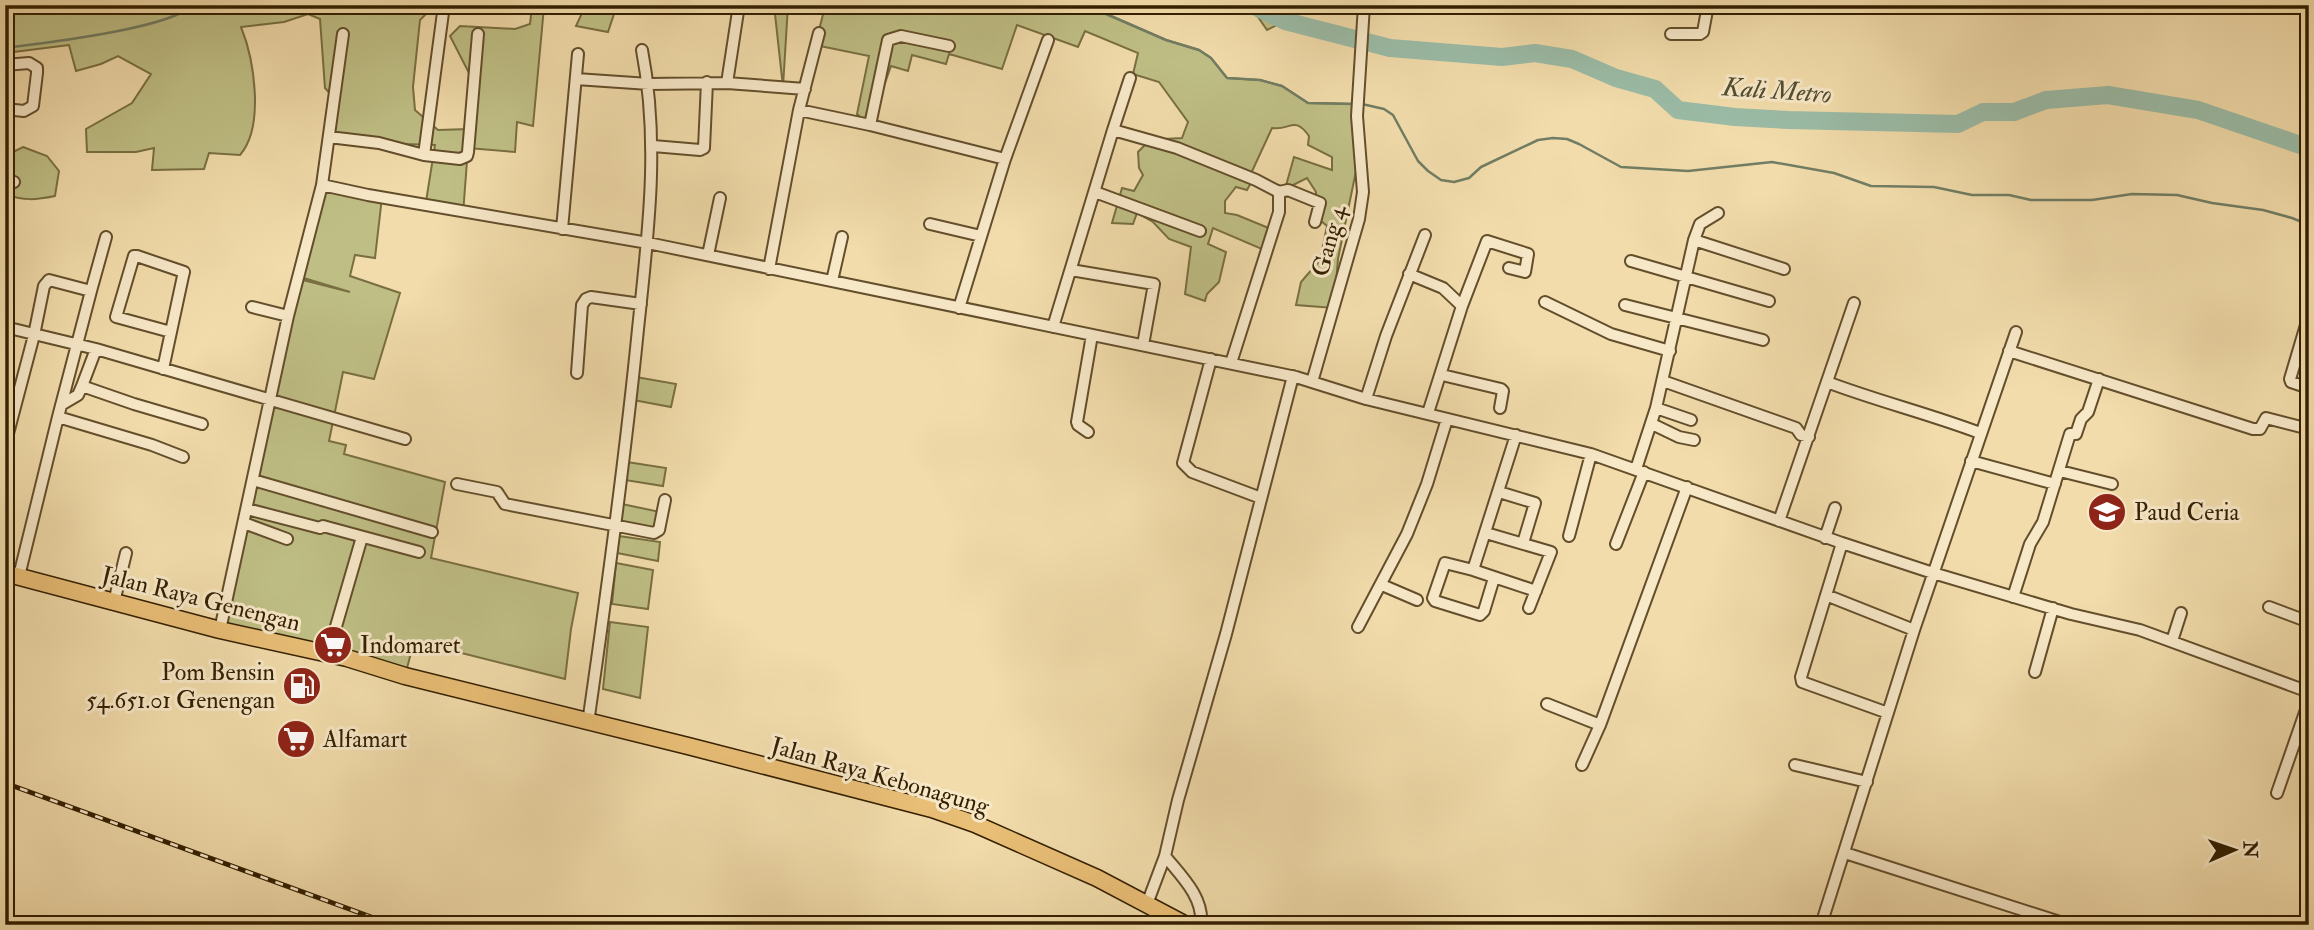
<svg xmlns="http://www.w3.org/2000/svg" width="2314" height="930" viewBox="0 0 2314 930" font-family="'IM FELL Double Pica',serif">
  <rect width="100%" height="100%" fill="#f2dcab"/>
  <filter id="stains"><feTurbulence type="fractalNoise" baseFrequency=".00286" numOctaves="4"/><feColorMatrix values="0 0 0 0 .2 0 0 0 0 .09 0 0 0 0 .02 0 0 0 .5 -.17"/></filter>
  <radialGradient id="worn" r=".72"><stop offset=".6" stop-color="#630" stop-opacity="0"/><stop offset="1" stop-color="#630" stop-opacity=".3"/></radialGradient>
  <!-- green -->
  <path fill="#bfbf85" stroke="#796f42" stroke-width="2" d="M5,5H491L470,11L434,6L420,20L413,87L415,110L438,130L469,129V73L450,36L460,26L515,29L530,24L532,6L514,5H727L725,12L614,14L608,32L576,26L583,11L557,6L544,7L533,126L517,122L515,152L468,148L463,214L425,208L435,145L405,144L327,133L334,98L325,88L320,19L308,14L284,22L241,27C254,59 265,126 240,155L209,153L204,169L152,170L154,148L136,152H87L86,129L132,103L151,74L118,56L101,64L76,71L69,45L5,53Z
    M774,5H788L783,87Z
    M821,5H1077L1104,13L1166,40L1199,50L1211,58L1227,78L1260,80L1282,86L1308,103L1357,104V147L1354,148L1356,171L1338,259L1334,308L1296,305L1301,282L1320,260L1327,226L1315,216L1316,192L1307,178L1285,189L1294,157L1332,170V157L1308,145L1309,136C1294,115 1290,131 1272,128L1248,180L1253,179L1247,190L1236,187L1225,201V213L1237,215L1271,229L1264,250L1213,228L1208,244L1226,252L1219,282L1207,294L1205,301L1185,294L1191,247L1169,239L1153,222L1137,213L1133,224L1112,223L1122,188L1134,191L1143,175L1139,168L1138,152L1154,136L1164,139L1182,138L1188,122L1159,82L1133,74L1138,53L1085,31L1078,47L1017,25L1002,69L949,54L946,64L912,55L908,71L891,66L870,125L857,114L869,56L815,45L825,7Z
    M1244,5H1297L1285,21L1267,30L1258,17Z
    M23,147L47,156L59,171L55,196C36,200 23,201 5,194L7,155Z
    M317,186L382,197L375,258L355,255L350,276L400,293L374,379L343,372L329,441L346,445L344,454L445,482L431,558L578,593L571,629L565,679L414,641L405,676L220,630L256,478L295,278L350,292L297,276Z
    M636,377L676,384L671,407L633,400Z
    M627,462L666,468L663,486L625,480Z
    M622,504L660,512L659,529L621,523Z
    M619,536L660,542L658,561L617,553Z
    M616,563L653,570L648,609L612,604Z
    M610,622L648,627L640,698L603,689Z"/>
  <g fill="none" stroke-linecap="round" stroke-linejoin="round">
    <!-- stream -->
    <path stroke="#717d64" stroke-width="2.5" d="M1077,5L1104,13L1166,40L1199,50L1211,58L1227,78L1260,80L1282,86L1308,103L1356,104
      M5,48C44,43 169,29 193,5
      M1362,104L1384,109L1393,115L1418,161L1428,171L1441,180L1454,182L1469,178L1481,167L1538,140L1553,138L1567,139L1579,144L1621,167L1688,171L1772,162L1834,173L1871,186L1934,187L1972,195H2009L2031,200H2092L2132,194L2177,195L2212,203L2263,210L2292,218L2309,225"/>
    <!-- river -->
    <path stroke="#9bbca7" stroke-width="18" d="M1252,5L1285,21L1390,48L1502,57L1535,53L1572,59L1616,78L1655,89L1678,110L1735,117L1789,120L1958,124L1983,112H2014L2046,100L2108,95L2198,110L2309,148"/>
    <defs>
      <path id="minor" d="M1671,34H1700L1703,32L1708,5
        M5,65L29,63L37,68V73L33,106L24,111L5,109
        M576,79L649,84L727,83L805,89
        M727,83L739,5
        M799,110L870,125L1005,159
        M870,125L888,40L901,36L949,46
        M1113,130L1130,78
        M329,137L379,143L424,155L444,5
        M653,146L700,150L704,148L707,82
        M424,155L460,159L467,156L468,152L478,34
        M5,180L14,182
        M322,185L368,195L648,243L1296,377L1366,399L1591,454L1842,543L1933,573L2071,614L2140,630L2309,692
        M1095,192L1200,231
        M1279,192L1288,190L1320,203L1315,222
        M930,224L981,236
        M562,229L578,54
        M1694,240L1784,269
        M708,255L720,198
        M1631,261L1769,301
        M769,269L799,110L819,33
        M1071,270L1154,284L1143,345
        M1409,274L1443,288L1462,306
        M832,281L842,237
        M1545,302L1611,334L1670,351
        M1625,305L1763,340
        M252,307L288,316
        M959,308L1005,159L1048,40
        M2306,325L2290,379L2291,382L2309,388
        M5,327L96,349L405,439
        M1053,327L1113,130L1177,148L1256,180L1279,192V212L1231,363
        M96,349L82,386L134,404L202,424
        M2009,351L2253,429H2260L2266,418L2309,429
        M1211,359L1183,463L1192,472L1261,498
        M163,369L183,276L184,272L137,256H134L116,317L171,332
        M577,373L582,305L586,299L591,297L641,304
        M1442,375L1501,389L1503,391L1500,408
        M1663,381L1796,428L1801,435L1809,437
        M1312,382L1359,219L1363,192L1357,116L1364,5
        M1827,382C1877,401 1930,414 1980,433
        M1366,399L1386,336L1425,235
        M61,405L78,395L82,386
        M1656,408L1691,420
        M1428,413L1462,306L1487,241L1528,254L1525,272L1509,268
        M58,417L152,445L183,457
        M1652,424L1679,437L1694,440
        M1088,432L1078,425L1077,422L1092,335
        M5,445L34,335L44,286L49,280L91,291L106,237
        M1971,461L2055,484
        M1636,469L1656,408L1694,240L1700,224L1718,213
        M2060,471L2112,484
        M253,480L432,532
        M457,484L497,492L505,504L654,533L659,530L665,500
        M1499,492L1535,503L1523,543
        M247,509L320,528L323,526L419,552
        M1779,521L1854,303
        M244,523L287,539
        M1486,533L1551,552L1529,608
        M1569,536L1591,454
        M1825,538L1835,508
        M1842,543L1801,677L1802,682L1888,713
        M1616,544L1644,472
        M1473,570L1536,591
        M19,576L58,417L91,291
        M1494,578L1484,611L1480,615L1435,601L1433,598L1445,563L1473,570L1516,435
        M1382,585L1417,600
        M1826,595L1914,630
        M2013,597L2030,544L2043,522L2070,434H2076L2081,419L2088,412L2099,379
        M114,602L126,553
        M2269,607L2309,622
        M1358,627L1407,534L1427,484L1447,419
        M220,630L288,316L322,185L343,34
        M2172,641L2181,613
        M328,654L362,537
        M2035,672L2053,608
        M1547,704L1600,725
        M588,723C607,591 625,461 638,329C648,234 660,144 642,50
        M1582,765L1600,725L1687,487
        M1795,765L1867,782
        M2277,793L2309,701
        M1845,853L2069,925
        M1147,904L1165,856
        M1201,925C1204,897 1181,876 1165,856L1178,800L1226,634L1293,376
        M1821,925L1914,630L2016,332"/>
      <path id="highway" d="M5,573L220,630L347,658L405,676L688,746L932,809L975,824L1097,878L1186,925"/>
    </defs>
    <!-- minor casing -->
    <use href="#minor" stroke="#634e2b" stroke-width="14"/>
    <!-- highway casing -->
    <use href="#highway" stroke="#331f00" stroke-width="19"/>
    <!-- minor -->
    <use href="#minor" stroke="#f7e8c8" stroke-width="10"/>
    <!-- highway -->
    <use href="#highway" stroke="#e9be76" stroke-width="16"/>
    <defs>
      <path id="rail" d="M5,783L393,925"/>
    </defs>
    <!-- rail casing -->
    <use href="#rail" stroke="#331f00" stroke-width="5"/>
    <!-- rail -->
    <use href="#rail" stroke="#f7e8c8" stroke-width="2.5" stroke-dasharray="8" stroke-linecap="butt"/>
  </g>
  <!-- icons -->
  <defs>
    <symbol id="school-disc" viewBox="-11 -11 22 22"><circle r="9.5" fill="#8f2418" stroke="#f7e8c8"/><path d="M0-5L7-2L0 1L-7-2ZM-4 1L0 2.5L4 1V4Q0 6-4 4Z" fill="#fff"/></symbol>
    <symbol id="supermarket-disc" viewBox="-11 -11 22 22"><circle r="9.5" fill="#8f2418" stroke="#f7e8c8"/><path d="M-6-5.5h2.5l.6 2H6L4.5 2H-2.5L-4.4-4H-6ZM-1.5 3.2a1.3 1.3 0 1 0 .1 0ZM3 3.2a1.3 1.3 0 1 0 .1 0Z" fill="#fff"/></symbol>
    <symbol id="fuel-disc" viewBox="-11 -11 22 22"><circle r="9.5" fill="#8f2418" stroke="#f7e8c8"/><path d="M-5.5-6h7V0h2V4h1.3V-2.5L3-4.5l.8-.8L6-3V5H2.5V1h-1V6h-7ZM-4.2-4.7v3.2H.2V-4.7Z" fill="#fff"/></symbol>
  </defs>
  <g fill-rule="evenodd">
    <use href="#school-disc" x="2085" y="490" width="44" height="44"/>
    <use href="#supermarket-disc" x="311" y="623" width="44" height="44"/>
    <use href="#fuel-disc" x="280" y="664" width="44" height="44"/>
    <use href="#supermarket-disc" x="274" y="717" width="44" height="44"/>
  </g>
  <g text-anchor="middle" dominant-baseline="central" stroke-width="6" stroke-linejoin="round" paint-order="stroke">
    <!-- street labels -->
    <g font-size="24" fill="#331f00" stroke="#f7e8c8">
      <text transform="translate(1329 241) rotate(-75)">Gang 4</text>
      <text transform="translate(201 599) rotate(14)">Jalan Raya Genengan</text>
      <text transform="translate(880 776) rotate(16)">Jalan Raya Kebonagung</text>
    </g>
    <!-- poi labels -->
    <g font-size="24" fill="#331f00" stroke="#f7e8c8" text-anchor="start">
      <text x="2134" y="512">Paud Ceria</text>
      <text x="360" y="645">Indomaret</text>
      <text x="275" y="672" text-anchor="end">Pom Bensin<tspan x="275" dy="28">54.651.01 Genengan</tspan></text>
      <text x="323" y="739">Alfamart</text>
    </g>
    <!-- water labels -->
    <g font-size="26" font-style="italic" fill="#524e32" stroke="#f7e8c8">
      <text transform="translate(1777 91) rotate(4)">Kali Metro</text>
    </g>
  </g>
  <!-- margin -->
  <rect width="2314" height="930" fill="none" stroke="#f2dcab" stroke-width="28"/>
  <rect x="7" y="7" width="2300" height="916" fill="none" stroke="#331f00" stroke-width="3.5"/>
  <rect x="14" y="14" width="2286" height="902" fill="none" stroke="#331f00" stroke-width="2"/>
  <!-- north arrow -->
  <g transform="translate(2234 850) rotate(88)" stroke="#f7e8c8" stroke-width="5" paint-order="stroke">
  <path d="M0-5L12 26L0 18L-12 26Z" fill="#331f00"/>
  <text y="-10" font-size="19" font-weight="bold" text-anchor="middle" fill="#331f00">N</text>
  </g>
  <rect width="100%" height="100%" filter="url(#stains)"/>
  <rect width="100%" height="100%" fill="url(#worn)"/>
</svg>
